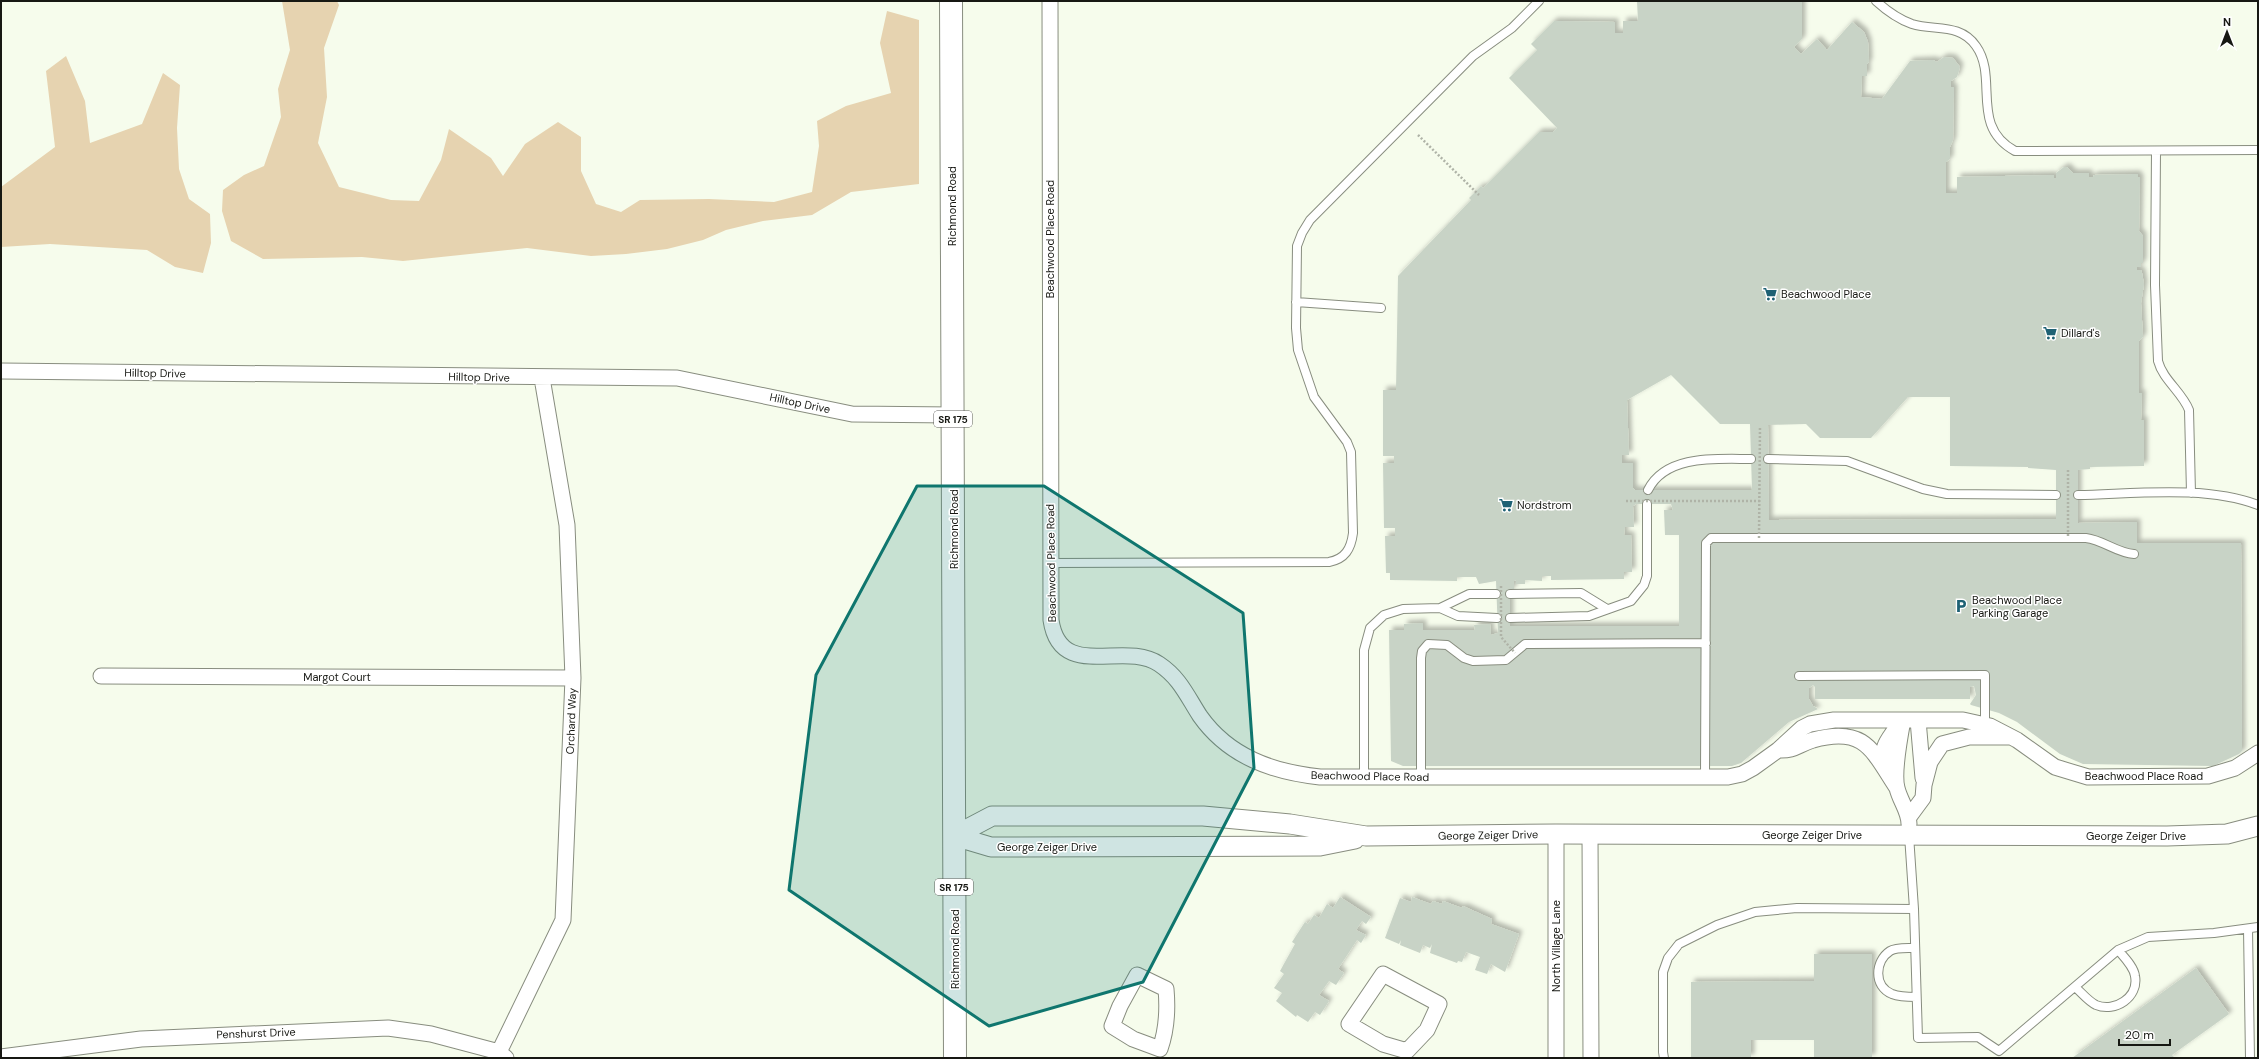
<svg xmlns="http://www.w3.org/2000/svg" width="2259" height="1059" viewBox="0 0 2259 1059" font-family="'DM Sans',sans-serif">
  <defs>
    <filter id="shadow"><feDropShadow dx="3.5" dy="-3.5" stdDeviation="2" flood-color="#0004"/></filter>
  </defs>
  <rect width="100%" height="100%" fill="#f6fcec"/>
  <!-- green -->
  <path fill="#e6d3b0" d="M282,1H337L339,5L324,48L327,97L318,143L339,187L391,200L419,201L441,160L449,129L491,158L503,176L525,144L558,122L581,137V171L596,204L621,212L640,200L709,199L774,202L812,192L819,146L817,121L846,106L891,93L880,43L887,11L919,20V184L851,192L812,215L763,221L726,230L703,240L667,249L626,254L591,256L527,248L403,261L362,257L263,259L231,241L222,211L223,190L244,175L264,166L281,117L278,89L290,50Z
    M66,56L85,101L90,143L142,124L163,73L180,85L177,128L179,169L189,199L210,214L211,243L203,273L175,267L147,250L50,244L1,247V187L55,147L46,71Z"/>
  <!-- building -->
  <path fill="#c8d3c6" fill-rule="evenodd" filter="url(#shadow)" d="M1637,1H1802V39L1794,47L1801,54L1817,39L1827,50L1852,22L1864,32L1868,42L1869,62L1867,64V76H1862L1861,97L1882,99L1910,61L1933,60L1937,62L1944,57L1953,58L1960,67L1957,77L1951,81V87H1954L1953,140L1950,147V159L1946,162V193H1957V177L2054,175V178H2056V173L2064,167H2067L2073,173H2089V177H2093L2094,175L2138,174V177H2140L2139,231L2143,236V263H2141V267H2137V270H2141L2142,273L2144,284L2141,303L2143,337L2139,341V393H2142L2141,420H2144V466L2090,467V469L2078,470V523L2137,522V543H2241L2242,751L2239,754L2213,766L2083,764L2060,754L2017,722L1999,713L1971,705L1970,704L1976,695L1974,686L1970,687V699H1815V687L1813,685L1809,688V699L1813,706L1818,709L1789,722L1741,763L1732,766H1403L1391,761L1389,630H1404V624L1423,623V630H1475L1474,625L1490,624L1491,635L1498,633L1496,581L1479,584L1476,577H1457V581L1390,580V573H1386L1385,536H1395V528H1384L1383,463H1394V456H1383V390H1396L1398,276L1471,200L1469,198L1481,186L1483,188L1539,132H1553L1557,128L1509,78L1537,50L1531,44L1554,21L1615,22V33H1623V21H1638ZM1671,375L1720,424H1750L1752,490H1635L1633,488V463H1622V455H1629L1627,400ZM1908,397H1950V466L2028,467V468L2056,470V519L1769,520L1768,425L1806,424L1820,438H1871ZM1636,504H1671L1673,510H1664L1665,535H1679V626H1510V589H1514V581L1516,580V584H1525V580L1542,581V576H1551V580L1624,579V572H1632L1631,535H1624L1625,527H1634L1633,506Z
    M1340,897L1371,917L1366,924L1362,921L1356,930L1366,935L1361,943L1357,940L1338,969L1344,973L1336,985L1329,981L1319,995L1329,1001L1320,1015L1315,1012L1308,1022L1297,1015L1296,1017L1276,1001L1282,993L1274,988L1284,974L1280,971L1295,944L1292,942L1305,922L1308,924L1314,915L1319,918L1327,904L1333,908Z
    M1412,897L1431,904L1433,901L1442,904L1443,901L1462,908L1463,906L1492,919L1491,924L1519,934L1505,972L1491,964L1487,974L1475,970L1480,957L1466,952L1462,962L1458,961L1457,963L1430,953L1432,944L1430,948L1423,945L1420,953L1400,945L1401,940L1399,944L1385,938L1400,898L1411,902Z
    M1814,954H1872V1058H1814V1040H1751V1058H1691V982L1814,981Z
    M2196,968L2229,1014L2172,1055L2175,1058H2072Z"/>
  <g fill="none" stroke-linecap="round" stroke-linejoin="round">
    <defs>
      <path id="service" d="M1876,1C1887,11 1898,19 1912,24C1935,31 1960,23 1976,46C1999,78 1969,126 2015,151L2258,150
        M2156,151L2155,285L2158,361C2163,380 2182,392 2189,410L2191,493
        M1296,302L1381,308
        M1768,459L1847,461L1923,489L1947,494L2056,495
        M1648,490C1666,454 1718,459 1751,459
        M2078,495C2134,494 2205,485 2258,505
        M1051,563L1329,562C1345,559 1351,549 1353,533L1351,452L1347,442L1314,397L1298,350L1296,328L1297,246L1302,233L1310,220L1473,56L1512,28L1539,1
        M1510,594L1581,593L1607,609
        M1440,608L1469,594H1496
        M1510,618L1589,616L1631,601L1644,585L1647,576V504
        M1799,676L1985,675V725
        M1364,777V650L1370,628L1384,615L1403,609L1440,608L1458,616L1497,618
        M1421,777V658L1422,651L1428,644L1447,645L1464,658L1473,661L1506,660L1525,644H1529L1706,643
        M1705,777L1706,543L1711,538H2086C2103,540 2117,553 2134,554
        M1909,835L1914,909L1918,1038L1978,1037L1999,1051L2118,950L2148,937L2214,933L2258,927
        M2248,929L2250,1058
        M1915,948C1908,948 1896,947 1890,951C1875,961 1873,986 1892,994C1900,997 1908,997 1916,997
        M2075,987C2082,993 2088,1001 2096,1005C2115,1013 2139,997 2135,976C2134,967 2124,957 2118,950
        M1664,1058L1663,1052V972L1668,958L1679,944L1717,925L1755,912L1797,908L1914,909"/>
      <path id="minor" d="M1050,1L1051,620C1060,682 1124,640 1159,664C1180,678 1187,696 1200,716C1229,757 1273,772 1320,777H1728L1742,774L1753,768L1778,750L1802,728L1810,724L1834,720H1963L1990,726L2017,740L2055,767L2088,777L2208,776L2235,768L2258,753
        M1,371L677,378L852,414L953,415
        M101,676L573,678
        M1903,720C1900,736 1893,773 1897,788C1900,801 1909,811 1909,824
        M1918,720L1923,778
        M1778,750C1795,751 1797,745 1813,740C1865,726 1872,750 1897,788
        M1883,766C1881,745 1889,738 1901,722
        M1909,817L1923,798L1924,785L1930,762L1942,744L1969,737H2009
        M1556,834V1058
        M1590,834L1591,1058
        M1383,974L1439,1004L1427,1030L1407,1051L1383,1044L1349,1024Z
        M1137,975L1166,989C1168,1011 1167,1029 1160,1049L1133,1039L1112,1026L1120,1006Z
        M499,1052L563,920L573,678L567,525L542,378
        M1,1057L141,1039L388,1028L431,1034L499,1052L506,1058"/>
      <path id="tertiary" d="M954,836L992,816H1203L1290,824L1366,836L1556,834L2167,836L2227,834L2258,826
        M954,836L991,847L1320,846L1355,839"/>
      <path id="primary" d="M951,1L955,1058"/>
    </defs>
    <!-- service casing -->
    <use href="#service" stroke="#888d7f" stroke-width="10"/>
    <!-- minor casing -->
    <use href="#minor" stroke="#888d7f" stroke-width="17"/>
    <!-- tertiary casing -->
    <use href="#tertiary" stroke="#888d7f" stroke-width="21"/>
    <!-- primary casing -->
    <use href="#primary" stroke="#888d7f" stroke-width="24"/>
    <!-- path -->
    <path stroke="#afb3a7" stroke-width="2.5" stroke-dasharray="2 2" stroke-linecap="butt" d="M1418,135L1479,195"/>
    <!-- service -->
    <use href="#service" stroke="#fff" stroke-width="8"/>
    <!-- minor -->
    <use href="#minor" stroke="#fff" stroke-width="15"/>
    <!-- tertiary -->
    <use href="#tertiary" stroke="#fff" stroke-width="19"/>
    <!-- primary -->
    <use href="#primary" stroke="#fff" stroke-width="22"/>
    <!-- path-bridge -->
    <path stroke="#afb3a7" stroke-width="2.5" stroke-dasharray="2 2" stroke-linecap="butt" d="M2068,470V538
      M1626,501H1760
      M1759,538L1760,426
      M1501,586V637L1515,653"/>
  </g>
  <!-- marked area -->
  <path fill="#0f766e" fill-opacity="0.2" stroke="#0f766e" stroke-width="3" stroke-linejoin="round" d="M917,486H1044L1243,613L1254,768L1143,982L989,1026L789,890L816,675Z"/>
  <!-- icons -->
  <defs>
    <symbol id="supermarket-bare" viewBox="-9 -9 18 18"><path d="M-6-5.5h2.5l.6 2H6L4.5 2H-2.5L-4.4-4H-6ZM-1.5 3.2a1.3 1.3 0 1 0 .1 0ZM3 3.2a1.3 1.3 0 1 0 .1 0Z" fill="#1e6174" stroke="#fff" stroke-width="2.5" paint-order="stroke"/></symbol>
    <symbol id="parking-bare" viewBox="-9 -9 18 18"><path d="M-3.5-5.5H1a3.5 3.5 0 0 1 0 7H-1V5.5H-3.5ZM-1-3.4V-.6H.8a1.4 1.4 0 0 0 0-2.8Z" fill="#1e6174" stroke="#fff" stroke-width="2.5" paint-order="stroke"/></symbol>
  </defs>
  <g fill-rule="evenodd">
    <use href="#supermarket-bare" x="1760" y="284" width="20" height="20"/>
    <use href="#supermarket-bare" x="2040" y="323" width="20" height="20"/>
    <use href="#supermarket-bare" x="1496" y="495" width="20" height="20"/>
    <use href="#parking-bare" x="1951" y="596" width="20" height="20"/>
  </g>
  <g text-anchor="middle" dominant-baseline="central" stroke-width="3" stroke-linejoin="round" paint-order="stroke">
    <!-- shield labels -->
    <g fill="#fff" stroke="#5d5d5a" stroke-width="1">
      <rect x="934" y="411" width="38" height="16" rx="3"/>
      <rect x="935" y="879" width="38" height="16" rx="3"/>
    </g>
    <g font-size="10" font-weight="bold" fill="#171813">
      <text x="953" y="419">SR 175</text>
      <text x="954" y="887">SR 175</text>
    </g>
    <!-- street labels -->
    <g font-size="11" fill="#171813" stroke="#fff">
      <text transform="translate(952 206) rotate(-90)">Richmond Road</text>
      <text transform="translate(1050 239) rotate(-90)">Beachwood Place Road</text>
      <text transform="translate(155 373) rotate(1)">Hilltop Drive</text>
      <text transform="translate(479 377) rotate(1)">Hilltop Drive</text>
      <text transform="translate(800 403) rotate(12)">Hilltop Drive</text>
      <text transform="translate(954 529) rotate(-90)">Richmond Road</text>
      <text transform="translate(1051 563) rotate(-91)">Beachwood Place Road</text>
      <text x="337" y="677">Margot Court</text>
      <text transform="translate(571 721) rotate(-88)">Orchard Way</text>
      <text transform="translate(1370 776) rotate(1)">Beachwood Place Road</text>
      <text x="2144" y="776">Beachwood Place Road</text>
      <text transform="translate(1488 835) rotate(-1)">George Zeiger Drive</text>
      <text x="1812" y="835">George Zeiger Drive</text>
      <text x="2136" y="836">George Zeiger Drive</text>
      <text x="1047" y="847">George Zeiger Drive</text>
      <text transform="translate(1556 946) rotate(-90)">North Village Lane</text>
      <text transform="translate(955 949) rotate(-90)">Richmond Road</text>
      <text transform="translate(256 1033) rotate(-2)">Penshurst Drive</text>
    </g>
    <!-- poi labels -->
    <g font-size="11" fill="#171813" stroke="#fff" text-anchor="start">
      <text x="1781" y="294">Beachwood Place</text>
      <text x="2061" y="333">Dillard's</text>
      <text x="1517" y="505">Nordstrom</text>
      <text x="1972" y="600">Beachwood Place<tspan x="1972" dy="13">Parking Garage</tspan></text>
    </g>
  </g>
  <!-- border -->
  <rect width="2259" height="1059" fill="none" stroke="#171813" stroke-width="4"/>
  <!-- north arrow -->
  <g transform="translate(2227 32)" stroke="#ffffff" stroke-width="3" paint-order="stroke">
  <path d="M0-3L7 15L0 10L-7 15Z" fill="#171813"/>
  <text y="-6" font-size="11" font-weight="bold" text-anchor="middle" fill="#171813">N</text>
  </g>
  <!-- scale -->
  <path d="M2119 1039v6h51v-6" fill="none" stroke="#171813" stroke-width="2"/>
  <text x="2125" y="1039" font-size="12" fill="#171813" stroke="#ffffff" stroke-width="3" paint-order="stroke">20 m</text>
</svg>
